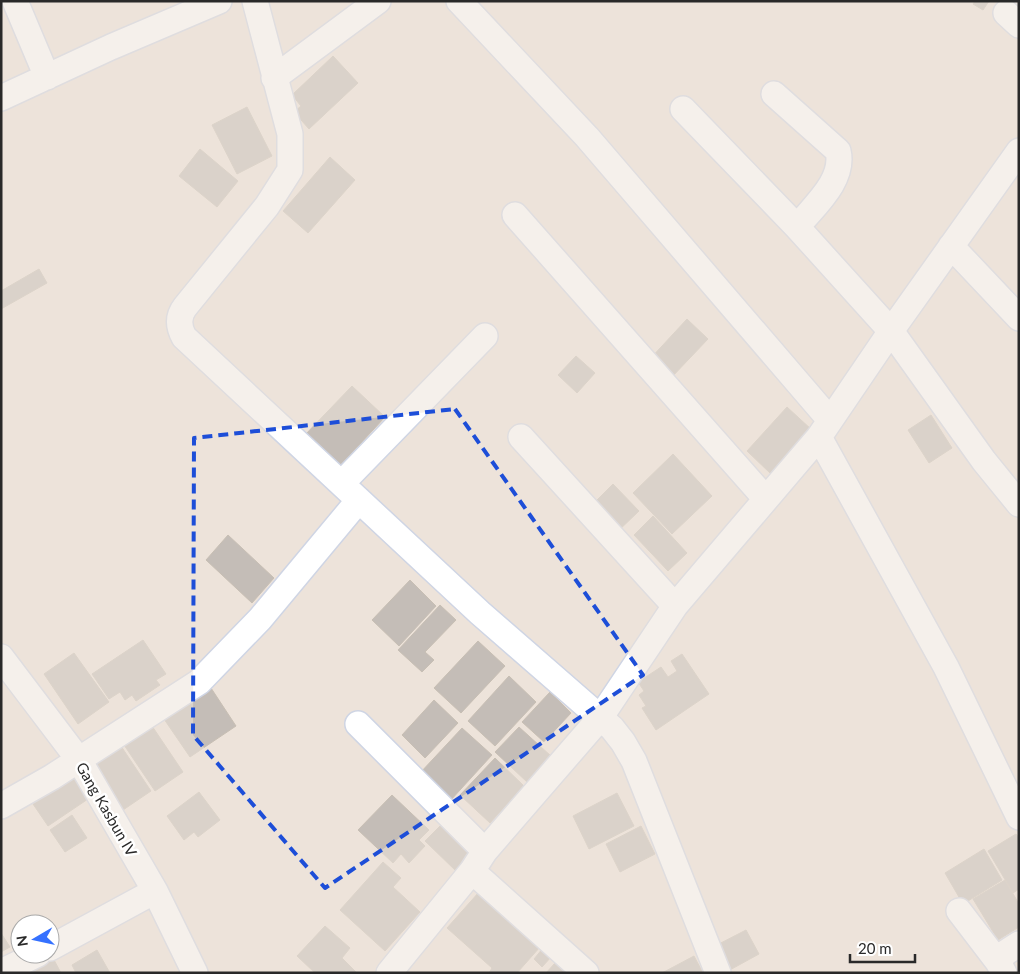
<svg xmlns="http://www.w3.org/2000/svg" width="1020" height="974" viewBox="0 0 1020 974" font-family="Lato,sans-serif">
  <rect width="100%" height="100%" fill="#ede3da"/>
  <!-- building -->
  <path fill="#c4bdb7" stroke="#c8bfb4" d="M975,1H989L983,10L973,4Z
    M333,56L358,83L309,129L294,112L301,106L292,95Z
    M247,107L272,156L237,174L212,125Z
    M200,149L238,181L217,207L179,176Z
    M330,157L355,180L308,233L283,211Z
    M39,269L47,283L1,309V291Z
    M687,319L708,339L670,379L649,360Z
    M576,356L595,373L577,393L558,375Z
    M352,386L385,417L337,469L303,437Z
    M787,407L812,430L771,474L747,451Z
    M931,415L952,448L929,463L908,430Z
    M673,454L712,496L672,534L633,493Z
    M613,484L639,511L615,534L590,507Z
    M653,516L687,553L668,571L634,535Z
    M228,535L274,578L252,603L206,560Z
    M410,580L436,606L399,646L372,620Z
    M440,605L456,620L425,652L434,660L422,672L398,650Z
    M143,640L166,674L156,680L160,685L136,701L132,695L125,700L120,692L109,699L92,674Z
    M478,641L505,666L461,713L434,688Z
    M74,653L109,702L78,724L44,674Z
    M682,654L709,694L656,730L642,708L646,706L639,695L644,691L638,682L661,667L668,677L677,671L671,661Z
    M509,676L536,702L495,746L468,721Z
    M211,688L236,726L190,757L164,719Z
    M550,692L571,713L544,742L522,722Z
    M434,700L458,723L425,758L402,735Z
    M148,720L183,772L155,791L120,739Z
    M519,727L551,756L527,782L495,752Z
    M462,728L492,755L450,801L420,773Z
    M119,743L151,791L123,810L91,762Z
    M495,758L524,786L490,823L460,795Z
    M77,775L91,797L48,826L33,804Z
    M199,792L220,820L198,837L194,832L184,840L167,816Z
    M617,793L634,826L589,849L573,816Z
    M392,795L429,830L419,840L425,846L409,863L401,854L393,863L358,830Z
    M72,815L87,838L65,852L50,830Z
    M444,822L475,852L457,872L425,841Z
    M641,826L655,854L620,872L606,844Z
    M1016,834L1019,838V889L1013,893L988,851Z
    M984,849L1002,880L963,904L945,873Z
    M383,862L401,878L393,887L420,912L385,951L340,910Z
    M1005,880L1019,904V927L998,940L973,899Z
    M479,892L540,947L517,973H489L492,968L447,928Z
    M325,926L350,948L342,958L357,973H315L297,956Z
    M746,930L759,954L728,971L715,946Z
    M1,933L10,947L1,952Z
    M543,948L552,956L542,967L534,959Z
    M97,950L110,973H76L72,965Z
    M694,956L703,973H662Z
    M53,958L61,973H23Z
    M555,963L566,973H546Z"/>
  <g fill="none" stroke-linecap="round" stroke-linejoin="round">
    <defs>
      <path id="minor" d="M15,1L47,77
        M255,1L290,134V170L267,206L185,307C178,316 178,326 184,337L480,613L612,728L623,742L634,761L718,973
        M459,1L587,137L830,420
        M1006,13L1019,25
        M274,78L378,1
        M774,94L838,151C845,180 814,206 797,227
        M1,98L111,47L219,1
        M683,109L797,227L891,331L984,461L1019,504
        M515,215L765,498
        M951,246L1019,318
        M521,437L675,606
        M819,437L946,667L1019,817
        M342,483L485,336
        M1,657L79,760L155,891L195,973
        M358,724L485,851
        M1,806L52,777L199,682L260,619L359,500
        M472,871L586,973
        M959,911L998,962
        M50,948L155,891
        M1,972L38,954
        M389,973L472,871L485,851L600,718L675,606L819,437L891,331L1019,151
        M1004,973L998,962L1005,953L1019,944"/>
    </defs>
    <!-- minor casing -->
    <use href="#minor" stroke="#cfd5e4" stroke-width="28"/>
    <!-- minor -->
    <use href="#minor" stroke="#fff" stroke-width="25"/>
  </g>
  <!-- marked area -->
  <path d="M0 0H1020V974H0ZM455,409L643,675L325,888L193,735L194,438Z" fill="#ede3da" fill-opacity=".55" fill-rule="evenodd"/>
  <path fill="none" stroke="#1d4ed8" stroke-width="4" stroke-dasharray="10 6" stroke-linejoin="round" d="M455,409L643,675L325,888L193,735L194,438Z"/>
  <g text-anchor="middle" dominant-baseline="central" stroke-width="5" stroke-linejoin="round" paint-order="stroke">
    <!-- street labels -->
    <g font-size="15" fill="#292929" stroke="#fff">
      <text transform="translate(107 809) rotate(60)">Gang Kasbun IV</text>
    </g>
  </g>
  <!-- border -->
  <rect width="1020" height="974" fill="none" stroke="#292929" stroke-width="5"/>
  <!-- north arrow -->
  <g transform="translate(35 939) rotate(261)"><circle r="24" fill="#ffffff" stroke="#a9a9a9"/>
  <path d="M0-4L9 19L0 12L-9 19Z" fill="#3571ff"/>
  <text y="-8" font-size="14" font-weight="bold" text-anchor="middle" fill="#292929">N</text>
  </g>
  <!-- scale -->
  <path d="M850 954v8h65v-8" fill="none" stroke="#292929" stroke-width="2.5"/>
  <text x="858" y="954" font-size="15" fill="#292929" stroke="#ffffff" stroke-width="4" paint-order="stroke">20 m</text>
</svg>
